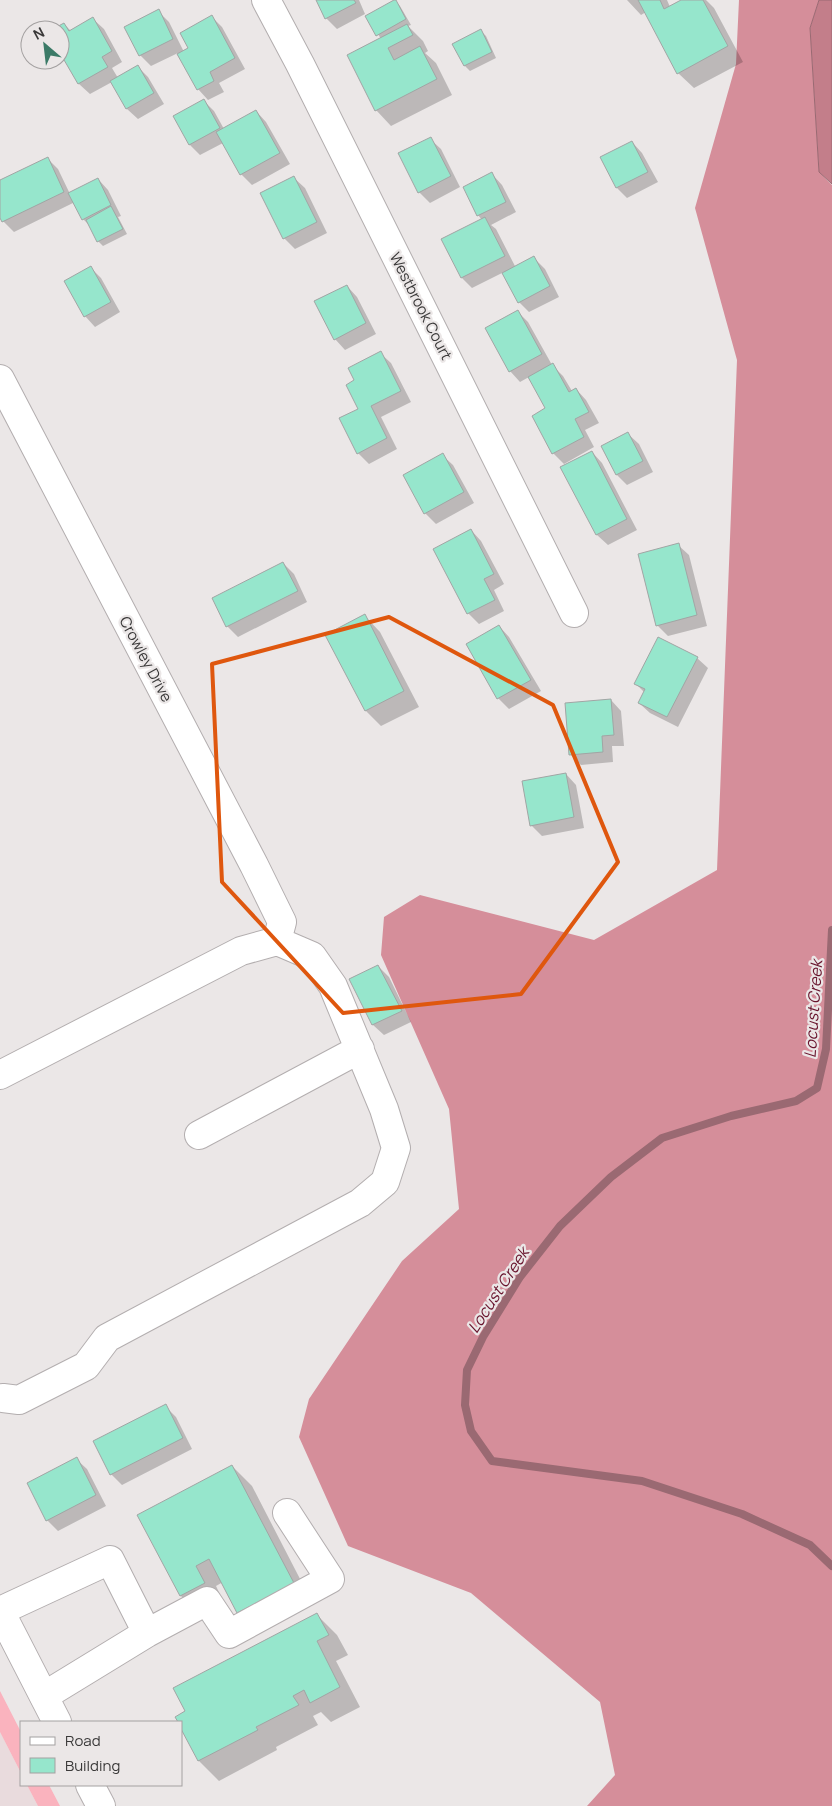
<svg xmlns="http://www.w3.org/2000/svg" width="832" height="1806" viewBox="0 0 832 1806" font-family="Manrope,sans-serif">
  <rect width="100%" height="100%" fill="#ebe7e7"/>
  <!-- built -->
  <path fill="#e9dbdd" d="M0,1732L21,1773V1785H27L38,1806H0Z"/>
  <!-- green -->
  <path fill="#fab3be" d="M0,1691L21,1732V1773L0,1732Z
    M27,1785H49L60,1806H38Z"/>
  <!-- forest -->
  <path fill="#d58e9a" d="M739,0H819L810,28L819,172L832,185V1806H587L615,1775L600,1702L471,1593L348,1546L299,1437L309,1399L402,1261L459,1209L449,1109L381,955L384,917L420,895L594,940L717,870L737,360L695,208L736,64Z"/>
  <!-- water -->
  <path fill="#c37e8a" stroke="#9a6972" d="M819,0H832V184L819,172L810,28Z"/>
  <!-- shadow -->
  <path fill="#0003" d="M317,0H359L365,14L337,29L326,18Z
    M627,0H667L670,7L684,0H706L714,8L743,62L694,88L678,73L646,12L641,15Z
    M395,1L400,6L411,25L408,26L423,41L428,51L425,53L436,63L452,95L391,126L376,110L381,39L367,16Z
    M158,11L169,22L184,52L190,49L212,17L222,27L245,69L219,83L224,92L208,100L198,89L178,53L151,66L140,55Z
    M93,19L104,29L122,62L112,68L118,78L138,67L148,77L164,104L138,119L127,109L112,82L90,94L79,84L60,50V30H53L64,24L71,31Z
    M481,31L486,36L496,58L470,71L465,66L454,44Z
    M204,101L214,111L224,129L256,111L266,122L290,164L252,185L241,174L223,143L200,155L190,145L174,117Z
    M430,139L441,149L460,187L430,203L419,192Z
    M632,142L642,153L658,182L627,198L617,188Z
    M47,158L58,169L70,194L98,179L108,190L121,216L118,217L127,234L103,246L98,241L91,227L83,219L75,202L14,232L3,221L0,215V181Z
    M492,174L502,185L516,212L491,225L496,229L516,268L534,258L545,269L559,297L529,312L519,302L504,272L472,288L462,278L482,220L478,215Z
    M294,178L305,188L327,233L295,249L284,238Z
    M90,267L101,278L120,312L95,327L85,316Z
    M347,286L357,297L376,334L345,350L335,339Z
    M518,312L528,322L552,365L563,376L572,391L576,389L586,400L599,423L585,430L594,447L564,464L553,453L533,416L547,408L529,377L520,382L510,371Z
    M380,353L391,363L411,402L381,417L397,449L369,464L358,453L360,409L356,381Z
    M628,434L639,444L653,472L627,485L617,475L602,446Z
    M592,452L602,463L637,530L608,545L597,535L562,468Z
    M442,455L453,465L474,503L436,524L425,513Z
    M471,530L481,541L504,584L494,590L504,611L479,624L468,613Z
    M678,545L689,555L707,626L668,636L657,625Z
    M283,563L294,574L307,602L238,637L227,626Z
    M365,616L380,632L419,707L381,726L366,711L327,636Z
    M499,626L509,637L541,691L509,709L498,698L467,644Z
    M697,658L708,668L678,727L650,713L639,703L644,692L636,684Z
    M611,700L621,711L624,746H612L613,762L581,765L570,754Z
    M566,774L576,785L584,828L542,836L531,825Z
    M378,966L389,977L411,1022L384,1035L373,1025L351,980Z
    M165,1406L176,1417L192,1449L122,1485L111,1474L95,1442Z
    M76,1459L87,1469L106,1506L58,1531L47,1520Z
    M232,1466L252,1486L313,1604L259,1632L238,1612L223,1582L216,1586L224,1603L201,1616L181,1596L139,1515Z
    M317,1615L337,1635L348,1655L336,1661L360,1707L331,1722L321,1712L313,1716L318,1725L276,1747L277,1750L219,1781L199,1761L181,1726V1722H179L177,1717Z"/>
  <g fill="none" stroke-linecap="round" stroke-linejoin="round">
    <!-- stream -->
    <path stroke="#9a6972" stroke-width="8" d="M832,930L826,1049L817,1088L796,1101L731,1116L662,1138L611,1177L560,1226L520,1277L483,1337L467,1370L465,1405L471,1431L492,1461L642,1481L742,1514L810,1545L832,1566"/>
  </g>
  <!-- building -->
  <path fill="#96e6cc" stroke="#a1a5a4" d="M316,0H354L356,3L325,19Z
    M394,0H396L406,19L376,36L365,16Z
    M638,0H660L664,9L681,0H703L728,46L677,74Z
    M159,9L173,39L139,56L124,27Z
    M212,15L235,58L210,72L214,81L197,90L177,54L188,48L180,33Z
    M93,17L112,51L102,57L108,67L78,84L60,53V30H51L64,23L69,31Z
    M407,24L413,35L388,48L394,60L420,46L437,79L375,111L347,55Z
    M481,29L492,52L464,66L452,44Z
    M138,65L154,93L126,109L110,81Z
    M204,99L220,128L189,145L173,116Z
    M256,110L280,153L240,175L216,132Z
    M431,137L451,176L418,193L398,153Z
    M632,141L648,172L616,188L600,157Z
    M48,157L64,192L2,222L0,218V180Z
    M492,172L506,202L477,216L463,187Z
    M294,176L317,222L283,239L260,193Z
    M98,178L111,205L82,220L68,193Z
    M111,206L123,229L97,242L86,220Z
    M485,217L505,256L461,278L441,239Z
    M534,256L550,286L518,303L502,273Z
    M91,266L111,302L84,317L64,281Z
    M347,285L366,323L334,340L314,301Z
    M518,310L542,354L509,372L485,328Z
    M381,351L401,391L371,406L387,438L357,454L339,418L358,409L346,385L354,380L348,368Z
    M553,363L569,392L576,388L589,412L575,419L584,437L552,454L532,416L545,408L528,377Z
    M628,432L643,461L616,475L601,446Z
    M592,451L627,519L596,535L560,467Z
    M443,453L464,492L424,514L403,475Z
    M471,529L494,574L484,579L495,600L467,614L433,549Z
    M679,543L697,615L656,626L638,554Z
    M283,562L298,591L226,627L212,598Z
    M365,614L404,691L365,711L325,635Z
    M499,625L531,680L497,699L466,644Z
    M658,637L698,657L667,717L638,703L645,689L634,684Z
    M611,699L614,735L602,736L603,752L569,755L565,703Z
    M566,773L574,817L530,826L522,781Z
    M378,965L402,1011L372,1025L349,979Z
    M166,1404L183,1438L110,1475L93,1441Z
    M77,1457L96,1495L46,1521L27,1483Z
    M232,1465L294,1583L237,1613L209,1559L196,1566L205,1583L180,1596L137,1515Z
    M317,1613L329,1635L317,1641L340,1687L310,1703L304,1690L293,1696L299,1705L256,1727L258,1730L198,1761L181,1729V1722H178L175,1717L185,1711L173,1688Z"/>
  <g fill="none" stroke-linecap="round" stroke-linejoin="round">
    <defs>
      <path id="minor" d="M266,0L300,64L574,613
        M0,379L254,865L282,922L277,941
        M0,1075L241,951L277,941L312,956L333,986L384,1109L396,1148L385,1182L360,1203L107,1338L86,1366L19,1400L3,1398
        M199,1135L360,1049
        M0,1611L110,1560L147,1633L44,1696
        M147,1633L207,1601L229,1634L330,1579L287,1513"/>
      <path id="major" d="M0,1611L57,1722
        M90,1785L101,1806"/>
    </defs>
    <!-- minor casing -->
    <use href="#minor" stroke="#b3aeaf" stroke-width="30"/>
    <!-- major casing -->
    <use href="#major" stroke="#b3aeaf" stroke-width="30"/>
    <!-- minor -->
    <use href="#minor" stroke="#fff" stroke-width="28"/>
    <!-- major -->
    <use href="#major" stroke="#fff" stroke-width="28"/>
  </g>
  <!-- marked area -->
  <path fill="none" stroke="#df570e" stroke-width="4" stroke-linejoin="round" d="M389,617L553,705L618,862L521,994L343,1013L222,882L212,664Z"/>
  <g text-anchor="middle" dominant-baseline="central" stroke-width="4.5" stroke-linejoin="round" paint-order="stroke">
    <!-- street labels -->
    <g font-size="15" fill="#3a3939" stroke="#ebe7e7">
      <text transform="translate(421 306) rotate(63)">Westbrook Court</text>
      <text transform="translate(146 659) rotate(62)">Crowley Drive</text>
    </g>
    <!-- water labels -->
    <g font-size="16" font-style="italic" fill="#68142d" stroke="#ebe7e7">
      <text transform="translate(813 1009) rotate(-86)">Locust Creek</text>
      <text transform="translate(498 1290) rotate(-57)">Locust Creek</text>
    </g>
  </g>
  <!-- legend -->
  <rect x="20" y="1721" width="162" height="65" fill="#ebe7e7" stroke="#a4a1a1"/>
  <rect x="30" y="1737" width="25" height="8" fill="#ffffff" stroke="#a4a1a1"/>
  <text x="65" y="1746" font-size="15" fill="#3a3939">Road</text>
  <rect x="30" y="1758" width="25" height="15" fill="#96e6cc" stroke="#a4a1a1"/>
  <text x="65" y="1771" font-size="15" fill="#3a3939">Building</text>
  <!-- north arrow -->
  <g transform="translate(45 45) rotate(332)"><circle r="24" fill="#ebe7e7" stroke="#a4a1a1"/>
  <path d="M0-4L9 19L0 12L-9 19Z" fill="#3b7a67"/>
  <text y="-8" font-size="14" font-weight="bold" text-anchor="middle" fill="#3a3939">N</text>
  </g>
</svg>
